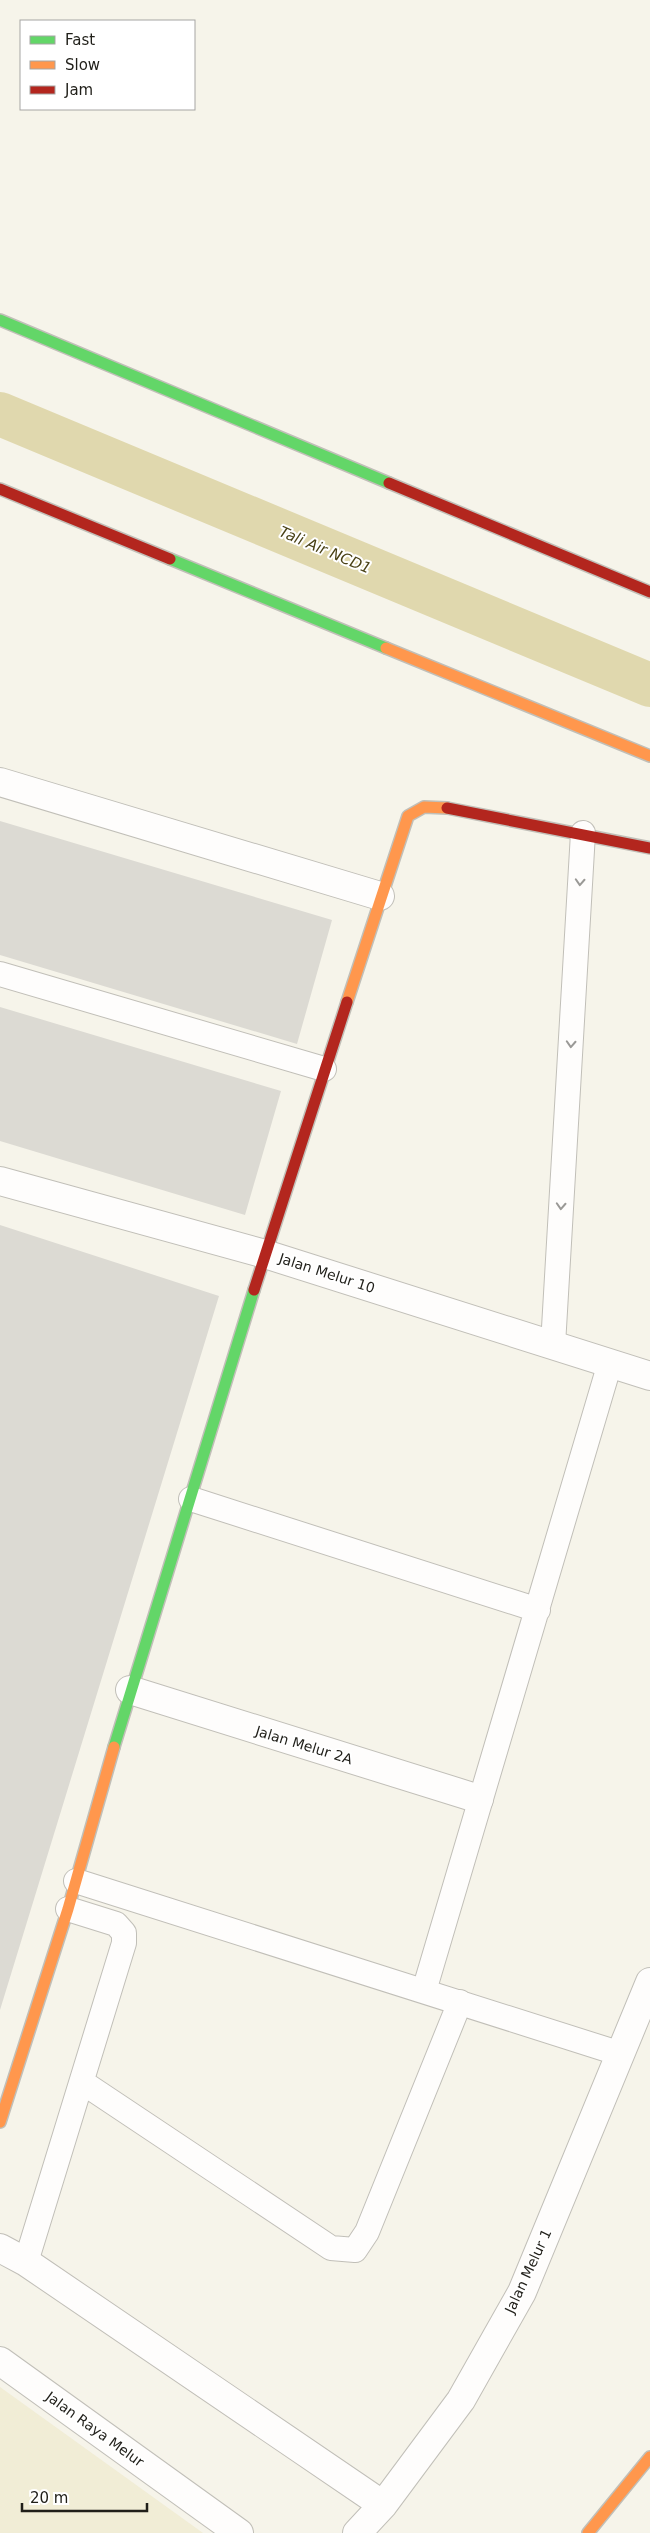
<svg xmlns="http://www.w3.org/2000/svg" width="650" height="2533" viewBox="0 0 650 2533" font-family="'DejaVu Sans',sans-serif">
  <rect width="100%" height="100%" fill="#f6f4ea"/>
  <!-- green -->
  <path fill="#f1edd6" d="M0,2387L203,2533H0Z"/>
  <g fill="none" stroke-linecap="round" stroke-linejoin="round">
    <!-- canal -->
    <path stroke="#e0d8ae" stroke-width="44" d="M0,414L650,685"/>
  </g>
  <!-- building -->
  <path fill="#dcdad3" d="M0,821L332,920L297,1044L0,955Z
    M0,1007L281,1091L245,1215L0,1141Z
    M0,1225L219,1296L0,2010Z"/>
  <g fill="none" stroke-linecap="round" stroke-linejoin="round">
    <defs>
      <path id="lane" d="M0,974L324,1069
        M553,1345L583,833
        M191,1499L538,1610
        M76,1881L621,2054
        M424,1991L610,1363
        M82,2082L331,2248L355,2250L367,2232L460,2002
        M26,2262L124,1943V1933L116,1924L68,1909"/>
      <path id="street" d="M0,782L380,896
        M0,1181L265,1254L650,1376
        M130,1690L479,1799
        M0,2248L26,2262L383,2505
        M0,2361L239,2533
        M357,2533L383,2505L461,2400L522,2292L650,1982"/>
      <path id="fast" d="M0,320L389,483
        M170,559L386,648
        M114,1747L254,1290"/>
      <path id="slow" d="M386,648L650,756
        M347,1002L408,816L424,807L447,808
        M0,2122L68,1909L114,1747
        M588,2533L650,2457"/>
      <path id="jam" d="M389,483L650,592
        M0,489L170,559
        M447,808L650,848
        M254,1290L347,1002"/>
    </defs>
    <!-- lane casing -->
    <use href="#lane" stroke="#c1bfb8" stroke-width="26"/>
    <!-- street casing -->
    <use href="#street" stroke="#c1bfb8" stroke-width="30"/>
    <!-- fast casing -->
    <use href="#fast" stroke="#c1bfb8" stroke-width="14"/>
    <!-- slow casing -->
    <use href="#slow" stroke="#c1bfb8" stroke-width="14"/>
    <!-- jam casing -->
    <use href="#jam" stroke="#c1bfb8" stroke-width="14"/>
    <!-- lane -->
    <use href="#lane" stroke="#fefdfc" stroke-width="24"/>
    <!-- street -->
    <use href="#street" stroke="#fefdfc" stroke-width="28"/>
    <!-- fast -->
    <use href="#fast" stroke="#63d668" stroke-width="11"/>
    <!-- slow -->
    <use href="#slow" stroke="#ff974d" stroke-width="11"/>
    <!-- jam -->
    <use href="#jam" stroke="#b3261e" stroke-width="11"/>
  </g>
  <!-- one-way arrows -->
  <defs><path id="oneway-chevron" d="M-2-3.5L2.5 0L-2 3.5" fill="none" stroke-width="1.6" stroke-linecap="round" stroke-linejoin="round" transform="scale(1.25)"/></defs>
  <g stroke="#9a9996">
    <use href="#oneway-chevron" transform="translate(580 882) rotate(93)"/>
    <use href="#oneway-chevron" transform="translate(571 1044) rotate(93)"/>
    <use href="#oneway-chevron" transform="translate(561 1206) rotate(93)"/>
  </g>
  <g text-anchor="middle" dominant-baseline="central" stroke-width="4" stroke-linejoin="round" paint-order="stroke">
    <!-- street labels -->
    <g font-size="14" fill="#201f19" stroke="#fff">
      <text transform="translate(327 1273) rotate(18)">Jalan Melur 10</text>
      <text transform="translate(304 1745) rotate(17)">Jalan Melur 2A</text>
      <text transform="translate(528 2271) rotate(-65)">Jalan Melur 1</text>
      <text transform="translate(95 2429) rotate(36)">Jalan Raya Melur</text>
    </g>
    <!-- water labels -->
    <g font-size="15" font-style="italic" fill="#494116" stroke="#fff">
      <text transform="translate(325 550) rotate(23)">Tali Air NCD1</text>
    </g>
  </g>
  <!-- legend -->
  <rect x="20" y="20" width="175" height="90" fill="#ffffff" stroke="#a6a5a3"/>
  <rect x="30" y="36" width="25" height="8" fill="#63d668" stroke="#a6a5a3"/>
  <text x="65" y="45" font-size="15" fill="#201f19">Fast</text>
  <rect x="30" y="61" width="25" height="8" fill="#ff974d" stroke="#a6a5a3"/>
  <text x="65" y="70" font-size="15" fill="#201f19">Slow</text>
  <rect x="30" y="86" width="25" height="8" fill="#b3261e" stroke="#a6a5a3"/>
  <text x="65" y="95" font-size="15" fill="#201f19">Jam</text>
  <!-- scale -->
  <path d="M22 2503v8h125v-8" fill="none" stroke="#201f19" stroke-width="2.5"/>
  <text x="30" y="2503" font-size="15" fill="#201f19" stroke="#ffffff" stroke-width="4" paint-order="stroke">20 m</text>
</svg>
